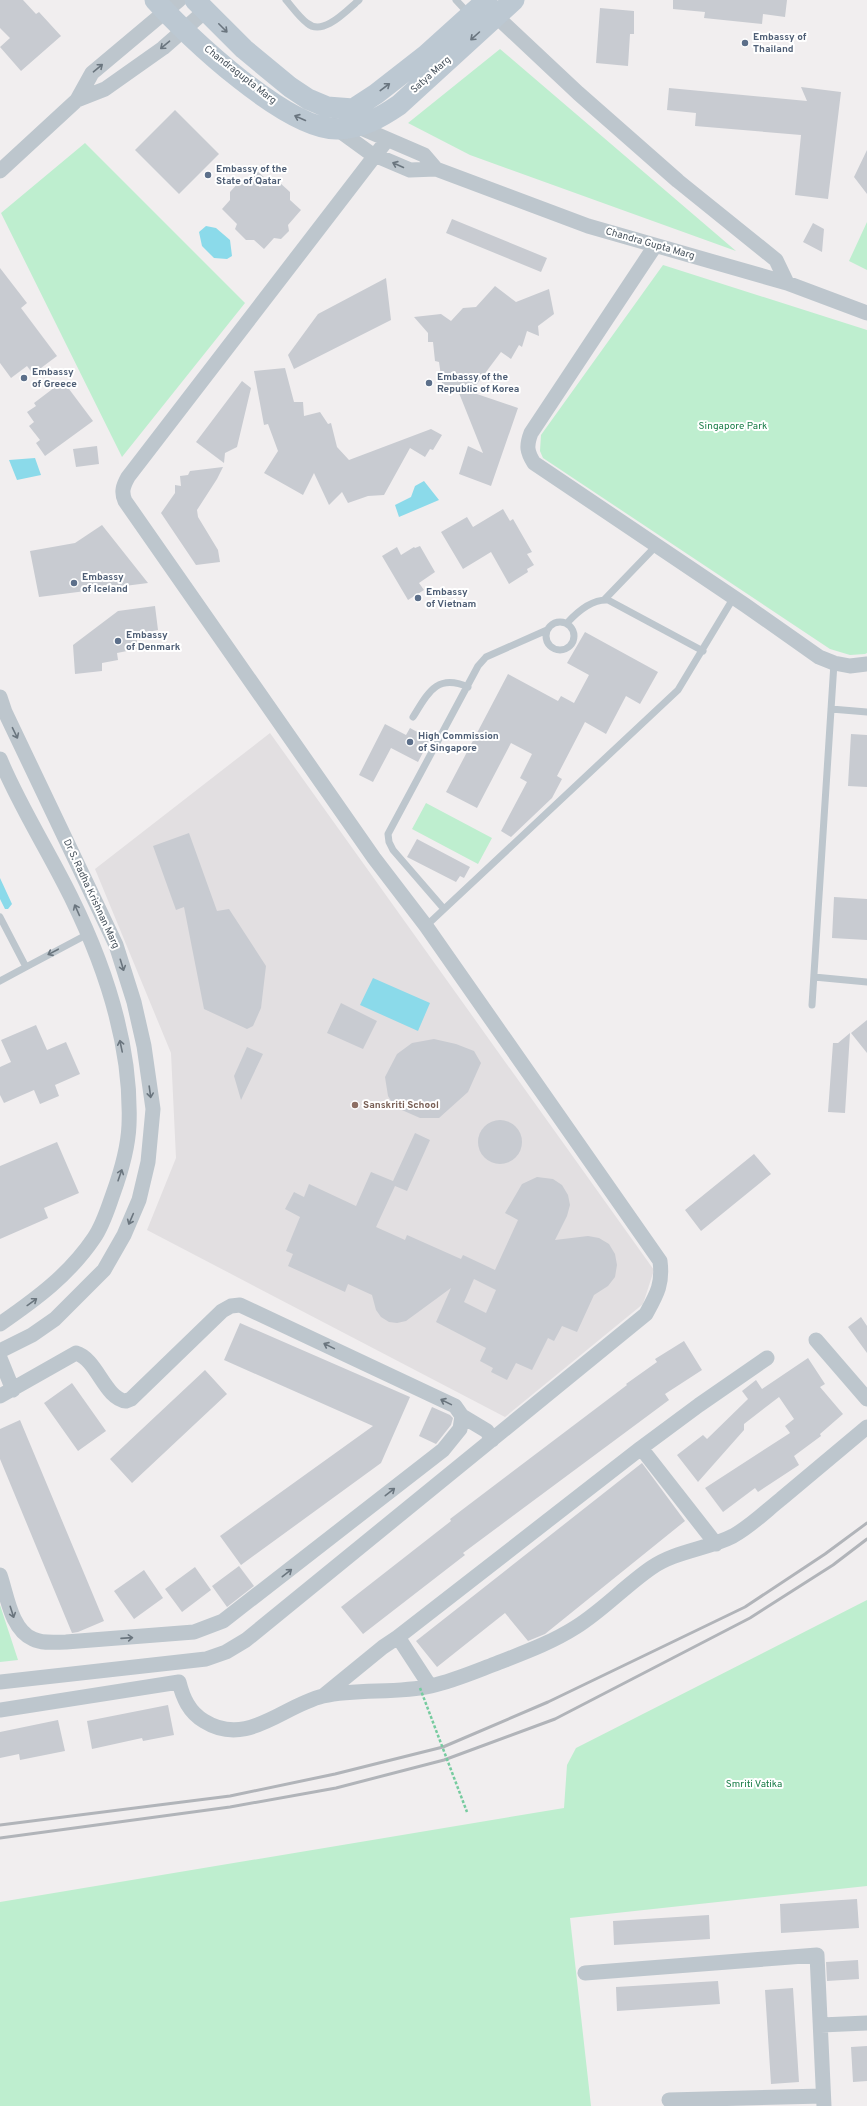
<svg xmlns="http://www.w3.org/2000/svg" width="867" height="2106" viewBox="0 0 867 2106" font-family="Overpass,sans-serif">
  <rect width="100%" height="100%" fill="#f1eeef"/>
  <!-- education -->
  <path fill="#e2dfe1" d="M270,733L654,1270L643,1304L505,1417L147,1230L176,1158L171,1053L95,869Z"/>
  <!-- green -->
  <path fill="#beeecf" d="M500,49L736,251L470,155L408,123Z
    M85,143L245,303L122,457L1,213Z
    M867,222V270L849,261Z
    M663,265L867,330V653L865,654L850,655L830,649L543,458L540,451L541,435Z
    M426,803L492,838L478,864L412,829Z
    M867,1600V1886L570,1918L591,2106H0V1902L564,1808L567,1765L576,1748Z
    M0,1605L18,1660L0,1662Z"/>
  <!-- water -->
  <path fill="#8bdaea" d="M206,226L216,228L230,240L232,256L227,259L214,258L202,246L199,232Z
    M35,458L41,475L17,480L9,460Z
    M424,481L439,500L399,517L395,505L411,497L415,486Z
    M0,878L12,904L8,909H5L0,899Z
    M373,978L430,1003L418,1031L360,1005Z"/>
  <!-- building -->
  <path fill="#c8cbd1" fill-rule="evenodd" d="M0,0H23L36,14L39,12L61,36L21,71L0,47L10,38L0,28Z
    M673,0H787L785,17L763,14L762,24L704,18L705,12L673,9Z
    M600,8L634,11V34H630L628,66L596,63Z
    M801,87L841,92L828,199L795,195L801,135L695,126L696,113L667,110L669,88L807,101Z
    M175,110L219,154L179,194L135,150Z
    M867,150V194L854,177Z
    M257,171L272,184L279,182L290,192V200L301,210L288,225L289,231L281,239L274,238L264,249L254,240H246L235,229L237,224L222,209L230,200V192L239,182L246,183Z
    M452,219L547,258L541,272L446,233Z
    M813,223L824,229L822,252L803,242Z
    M0,268L27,303L21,308L57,356L33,374L27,366L11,378L0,363Z
    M386,278L391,320L294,369L288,355L318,314Z
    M495,286L516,302L549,289L554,314L538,326L539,336L527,331L522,347L519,345L511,359L501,352L471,392L518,408L491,486L459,474L468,446L483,453L457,388L443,390L439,362L435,361L433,342H428V333L414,317L441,314L451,321L463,308L476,307Z
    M285,368L294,402H303L304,416L320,412L328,424L331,423L337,447L349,460L431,429L442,435L433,450L430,449L425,457L410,448L384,495L368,496L348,503L342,492L329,505L314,473L303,495L264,473L278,451L268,424L264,425L254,371Z
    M63,381L93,421L45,456L36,443L40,440L29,426L34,422L27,412L36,406L34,403Z
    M242,381L251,388L237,447L225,453L224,463L196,442Z
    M97,446L99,464L76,467L73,449Z
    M223,467L217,479L197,510L198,517L218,550L220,562L196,565L161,513L175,493V485L181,486L180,476L188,475L190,471Z
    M503,509L510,521L513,519L532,552L527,554L534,565L527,569L528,572L509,584L491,552L463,569L441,532L467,517L473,527Z
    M102,525L148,583L39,597L30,551L75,543Z
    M420,546L435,572L419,583L424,590L408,600L382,556L397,547L401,555L414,547L415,548Z
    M155,606L158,630L137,634V649L117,653L118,660L102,663V671L75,674L73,645L118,611Z
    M585,632L658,672L640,704L626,696L606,734L585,722L557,776L562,779L552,798L511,837L501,831L527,782L520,778L532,754L511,743L477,808L446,792L508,674L558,701L561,696L574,703L589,675L567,663Z
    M385,724L406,735L410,728L430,739L418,762L391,748L373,782L359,775Z
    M851,734L867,735V787L848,786Z
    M189,833L217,911L229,909L266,966L261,1008L253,1026L247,1029L204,1009L184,907L176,910L153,846Z
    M417,839L470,867L464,878L460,876L456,882L407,857Z
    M834,897L867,899V940L832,938Z
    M341,1003L377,1021L363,1049L327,1033Z
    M867,1020V1053L851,1033Z
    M36,1025L47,1050L66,1042L80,1074L55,1085L59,1096L40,1104L34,1090L4,1103L0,1095V1067L11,1062L1,1040Z
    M850,1033L845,1113L828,1112L833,1043H838Z
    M434,1039L456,1044L474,1051L481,1063L468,1092L439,1118H420L395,1107L388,1096L385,1077L397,1054L412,1043Z
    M247,1047L263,1054L241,1100L234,1076Z
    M478 1142a22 22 0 1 1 44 0a22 22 0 1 1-44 0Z
    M415,1133L430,1140L407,1191L395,1186L376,1227L405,1240L407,1235L461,1259L463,1255L495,1270L518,1220L505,1213L522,1184L537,1177L553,1179L562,1185L568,1195L570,1205L567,1216L555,1240L588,1236L599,1238L609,1244L615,1254L617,1265L615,1277L608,1286L594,1295L577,1332L562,1326L554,1341L548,1338L532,1370L516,1363L507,1380L491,1372L493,1368L480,1361L486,1348L436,1322L451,1288L406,1321L397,1323L389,1322L381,1317L376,1310L372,1295L348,1284L345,1292L288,1266L293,1254L286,1251L300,1217L285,1209L294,1192L304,1197L309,1184L356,1206L371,1172L393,1181ZM474,1279L496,1290L486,1313L464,1302Z
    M57,1142L79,1193L44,1208L48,1218L0,1239V1166Z
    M754,1154L771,1174L701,1231L685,1210Z
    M861,1317L867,1326V1353L848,1327Z
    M240,1323L410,1397L381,1463L241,1565L220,1536L373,1426L224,1360Z
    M684,1341L702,1370L665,1394L669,1400L463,1553L465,1555L363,1634L341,1607L451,1521L450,1519L627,1385L626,1384L657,1362L655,1359Z
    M808,1358L825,1384L820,1387L843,1414L820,1434L821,1436L794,1456L799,1465L758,1492L755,1488L723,1512L705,1488L790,1433L785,1426L794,1419L779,1397L744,1424V1430L698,1482L677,1455L703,1435L707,1439L748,1399L742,1391L756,1380L762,1389Z
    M205,1370L227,1394L132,1483L110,1459Z
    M72,1383L106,1431L78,1451L44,1403Z
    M432,1407L450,1415L453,1418L451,1425L436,1444L419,1436Z
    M20,1420L104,1621L78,1632L72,1633L0,1459V1429Z
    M642,1463L685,1521L545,1634L528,1641L505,1613L437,1667L416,1641Z
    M239,1566L254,1586L227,1607L212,1586Z
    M195,1567L211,1590L182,1612L165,1589Z
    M144,1570L163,1598L134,1619L114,1591Z
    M168,1705L174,1735L143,1741L142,1738L92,1749L87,1721Z
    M58,1720L65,1751L20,1760L19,1754L0,1758V1732Z
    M857,1899L859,1928L781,1933L780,1904Z
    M709,1915L710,1939L614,1945L613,1921Z
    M858,1960L859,1979L827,1981L826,1962Z
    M718,1981L720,2004L617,2011L616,1987Z
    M793,1988L799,2082L771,2084L765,1990Z
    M867,2046V2081L853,2082L851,2047Z"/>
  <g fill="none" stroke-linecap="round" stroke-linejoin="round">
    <!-- lane -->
    <path stroke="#bdc6cd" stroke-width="7" d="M286,0C293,8 299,17 307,23C323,37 347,10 359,0
      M456,0L470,15
      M604,600L657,545
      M546 636a14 14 0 1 1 28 0a14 14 0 1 1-28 0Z
      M567,623C577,612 592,599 608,600L703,651
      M831,709L867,712
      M413,717C428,693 437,673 468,687
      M444,909L393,850L389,842L388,834L478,666L486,657L547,630
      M0,917L26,967L88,934
      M426,926L678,690L734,597
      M814,977L867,982
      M0,981L26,967
      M812,1005L834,663"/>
    <!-- street -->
    <path stroke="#bdc6cd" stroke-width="15" d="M496,16L578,93L678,181L776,260L787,283
      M77,100L92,73L179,0
      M355,123L359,127L424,155L436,169
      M334,125L337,129L370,153L410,170L436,169L588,226L787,283L867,313
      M0,171L77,100L105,89L163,48L205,11
      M655,246L531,433C526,446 527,452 534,463L745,605L819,657L834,663L850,666L867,664
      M0,697L5,712L116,945L134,1002L144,1046L153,1109L148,1162L139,1200L124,1235L104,1270L55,1319L32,1335L0,1351
      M0,759C20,807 48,850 71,897C105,966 132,1047 129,1125C128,1149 121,1172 113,1194C108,1208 103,1225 94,1238C69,1275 36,1299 0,1324
      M816,1340L867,1399
      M0,1358L13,1390
      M0,1396L76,1353C97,1359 105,1399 126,1401L131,1399L222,1311L231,1306L240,1305L455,1406L462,1416L460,1429L443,1450L223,1621L194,1632L66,1642C56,1642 43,1644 33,1639C11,1630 7,1595 0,1575
      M462,1416L487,1431L492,1440
      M641,1448L699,1405L767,1358
      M398,1637L641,1448L716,1544
      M0,1682L206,1659L226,1652L246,1640L646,1314C657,1294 663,1284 660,1261L426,926L374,858L125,501C121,492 123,486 128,477L387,140
      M323,1696L383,1647L398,1637L430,1686
      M0,1710L179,1682C183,1698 189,1712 204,1721C247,1748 282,1706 323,1696C358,1688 396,1694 431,1686C453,1681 474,1672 495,1664C523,1653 551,1643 576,1627C603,1610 625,1586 651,1568C675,1551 708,1549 733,1536C751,1526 766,1511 781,1499C810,1475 838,1451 867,1427
      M585,1973L817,1955L824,2106
      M821,2025L867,2023
      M669,2100L823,2096"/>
    <!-- secondary -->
    <path stroke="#bcc8d2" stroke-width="21" d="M155,0C188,37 288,131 338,129C362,128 380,118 399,105L514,0
      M195,0L244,49L290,87L308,99L327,107L353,109L376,94L426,55L487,0"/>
    <!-- rail -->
    <path stroke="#b1b4b9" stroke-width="3" d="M0,1825L230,1796L335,1774L443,1747L548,1702L745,1607L825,1554L867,1523
      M0,1838L230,1807L336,1788L444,1760L555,1719L750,1618L833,1565L867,1539"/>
    <!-- path-bridge -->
    <path stroke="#76cb9f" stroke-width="2.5" stroke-dasharray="3 2" stroke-linecap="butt" d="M420,1688L467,1812"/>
  </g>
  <!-- one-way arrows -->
  <defs><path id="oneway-shaft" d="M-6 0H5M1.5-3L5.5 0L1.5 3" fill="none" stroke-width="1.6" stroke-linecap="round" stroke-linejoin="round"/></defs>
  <g stroke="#6a757f">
    <use href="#oneway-shaft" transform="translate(223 28) rotate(45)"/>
    <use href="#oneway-shaft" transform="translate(475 36) rotate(138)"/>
    <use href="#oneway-shaft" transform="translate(385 87) rotate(-37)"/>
    <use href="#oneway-shaft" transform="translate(300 118) rotate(-156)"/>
  </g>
  <g stroke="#6a757e">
    <use href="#oneway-shaft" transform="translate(165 45) rotate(140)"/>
    <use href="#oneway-shaft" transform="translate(98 68) rotate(-40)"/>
    <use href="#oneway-shaft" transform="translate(398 165) rotate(-156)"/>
    <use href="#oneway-shaft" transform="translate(15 733) rotate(64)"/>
    <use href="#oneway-shaft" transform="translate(77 910) rotate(-114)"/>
    <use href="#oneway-shaft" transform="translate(53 952) rotate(152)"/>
    <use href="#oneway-shaft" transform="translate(122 965) rotate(73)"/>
    <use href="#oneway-shaft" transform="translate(121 1046) rotate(-102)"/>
    <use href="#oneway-shaft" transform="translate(150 1092) rotate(82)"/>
    <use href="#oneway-shaft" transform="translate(120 1175) rotate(-71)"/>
    <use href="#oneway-shaft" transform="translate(131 1219) rotate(113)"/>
    <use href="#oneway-shaft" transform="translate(32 1302) rotate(-36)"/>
    <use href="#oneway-shaft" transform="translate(329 1346) rotate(-154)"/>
    <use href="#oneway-shaft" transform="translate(446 1402) rotate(-154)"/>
    <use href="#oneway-shaft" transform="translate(390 1492) rotate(-38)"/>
    <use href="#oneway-shaft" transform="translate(287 1573) rotate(-38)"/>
    <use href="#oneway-shaft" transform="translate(12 1612) rotate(72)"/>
    <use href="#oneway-shaft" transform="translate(127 1638) rotate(-4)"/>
  </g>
  <!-- markers -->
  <g fill="#5c6f8a" stroke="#fff" stroke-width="1.5">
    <circle cx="745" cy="43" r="4"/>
    <circle cx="208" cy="175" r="4"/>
    <circle cx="24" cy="378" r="4"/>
    <circle cx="429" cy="383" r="4"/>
    <circle cx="74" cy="583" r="4"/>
    <circle cx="418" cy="598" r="4"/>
    <circle cx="118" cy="641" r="4"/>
    <circle cx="410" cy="742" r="4"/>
  </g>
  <circle fill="#8d6e63" stroke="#fff" stroke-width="1.5" cx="355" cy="1105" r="4"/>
  <g text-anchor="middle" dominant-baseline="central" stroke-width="4" stroke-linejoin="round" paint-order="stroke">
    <!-- service labels -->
    <g font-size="10" font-weight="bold" fill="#4e5e75" stroke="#fff" text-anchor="start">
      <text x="753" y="37">Embassy of<tspan x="753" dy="12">Thailand</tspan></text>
      <text x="216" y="169">Embassy of the<tspan x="216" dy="12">State of Qatar</tspan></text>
      <text x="32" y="372">Embassy<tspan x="32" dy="12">of Greece</tspan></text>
      <text x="437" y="377">Embassy of the<tspan x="437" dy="12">Republic of Korea</tspan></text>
      <text x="82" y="577">Embassy<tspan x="82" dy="12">of Iceland</tspan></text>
      <text x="426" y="592">Embassy<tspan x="426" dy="12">of Vietnam</tspan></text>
      <text x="126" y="635">Embassy<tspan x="126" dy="12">of Denmark</tspan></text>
      <text x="418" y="736">High Commission<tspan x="418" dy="12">of Singapore</tspan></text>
    </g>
    <!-- street labels -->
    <g font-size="10" fill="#47525c" stroke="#fff">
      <text transform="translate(240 75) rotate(38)">Chandragupta Marg</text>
      <text transform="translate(431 75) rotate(-42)">Satya Marg</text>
      <text transform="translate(650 244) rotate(16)">Chandra Gupta Marg</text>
      <text transform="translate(91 894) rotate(65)">Dr S. Radha Krishnan Marg</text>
    </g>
    <!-- park labels -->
    <g font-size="10" fill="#197c47" stroke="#fff">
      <text x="733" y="426">Singapore Park</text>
      <text x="754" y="1784">Smriti Vatika</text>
    </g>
    <!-- education labels -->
    <g font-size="10" font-weight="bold" fill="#785e54" stroke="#fff" text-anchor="start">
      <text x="363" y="1105">Sanskriti School</text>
    </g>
  </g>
</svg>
